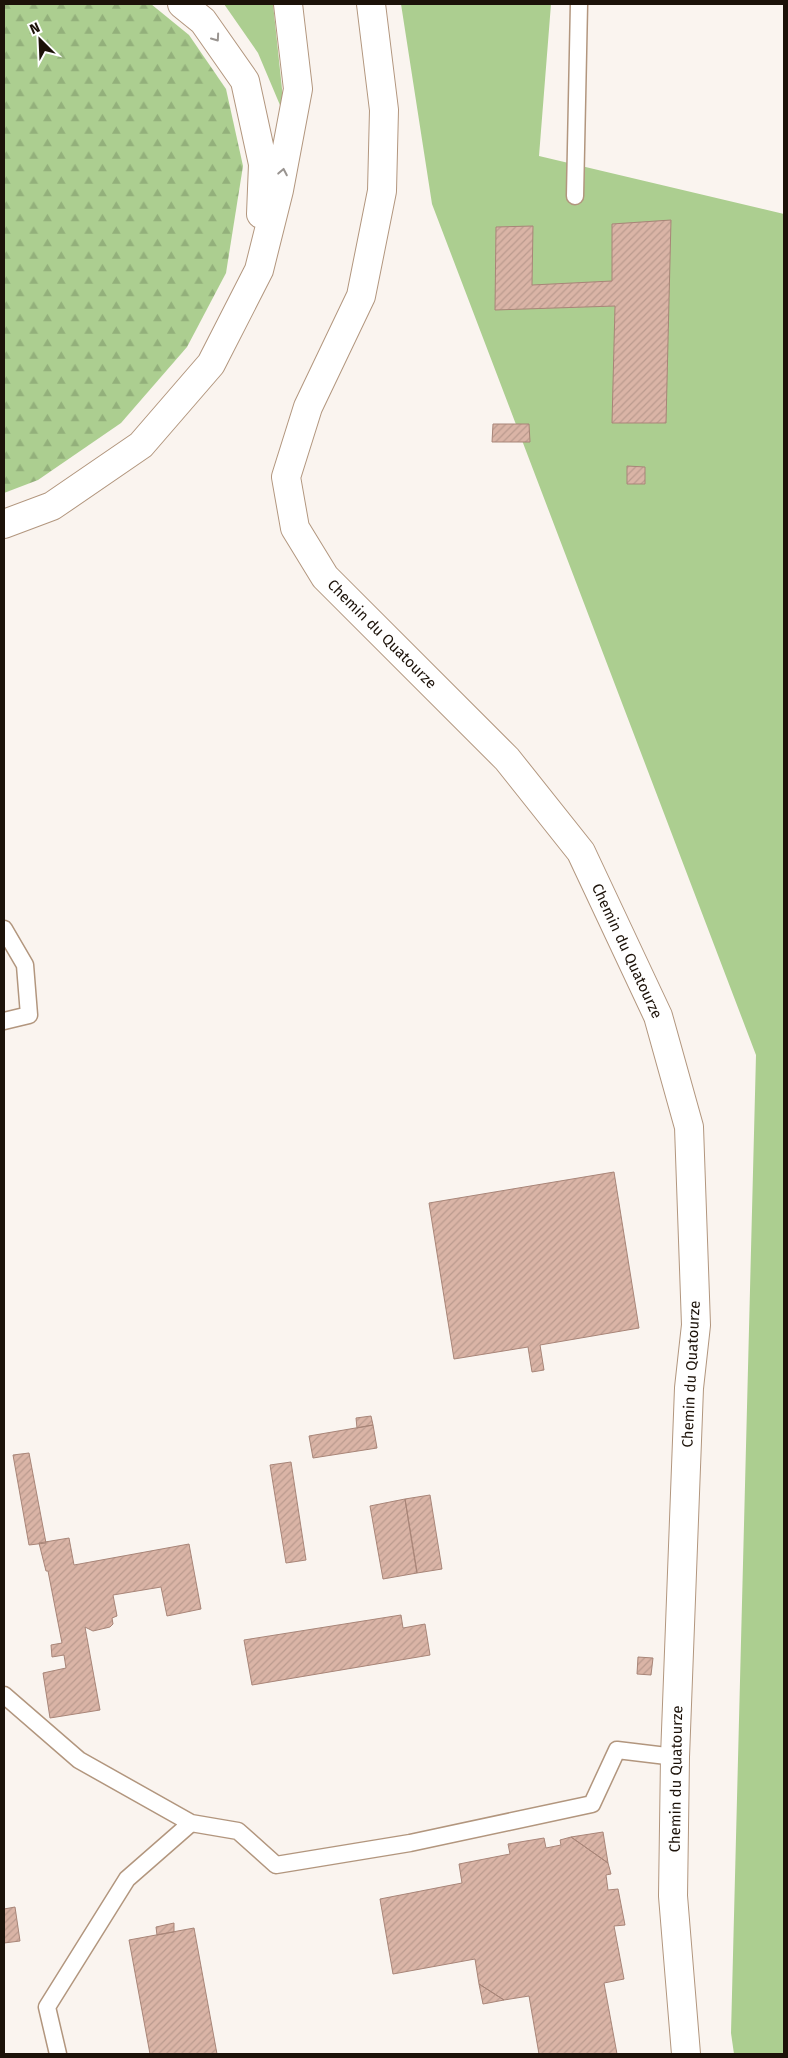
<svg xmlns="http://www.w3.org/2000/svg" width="788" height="2058" viewBox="0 0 788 2058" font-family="'Fira Sans',sans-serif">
  <defs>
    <pattern id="forest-firs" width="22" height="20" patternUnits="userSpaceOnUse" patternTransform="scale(1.25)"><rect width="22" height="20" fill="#acce90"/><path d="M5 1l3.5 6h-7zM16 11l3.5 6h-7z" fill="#93b07b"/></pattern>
    <pattern id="building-hatch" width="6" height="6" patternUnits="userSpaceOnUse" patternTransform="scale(1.25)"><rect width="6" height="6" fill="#dab4a6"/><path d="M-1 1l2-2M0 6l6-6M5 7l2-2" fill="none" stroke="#ba9a8e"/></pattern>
  </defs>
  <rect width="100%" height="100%" fill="#faf4ef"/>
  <!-- green -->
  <path fill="#acce90" d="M224,4H273L285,117L258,53Z
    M401,4H551L539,156L784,214V2054H734L731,2033L756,1055L432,204Z"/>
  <!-- forest -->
  <path fill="url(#forest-firs)" d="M4,4H151L189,35L226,89L243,166L226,273L187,347L121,423L38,480L4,493Z"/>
  <!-- building -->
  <path fill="url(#building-hatch)" stroke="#a88578" d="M671,220L666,423H612L615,306L495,310L496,227L533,226L532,285L612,281V224Z
    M493,424H529L530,442H492Z
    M627,466L645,467V484H627Z
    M614,1172L639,1328L540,1345L544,1370L532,1372L528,1347L454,1359L429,1203Z
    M371,1416L373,1425L357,1428L356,1418Z
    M373,1425L377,1448L313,1458L309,1436Z
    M29,1453L46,1543L29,1545L13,1455Z
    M291,1462L306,1560L286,1563L270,1465Z
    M430,1495L442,1569L417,1573L405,1499Z
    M405,1499L417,1573L383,1579L370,1506Z
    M69,1538L74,1565L189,1544L201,1609L167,1616L161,1587L113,1595L117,1616L112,1618L113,1624L110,1627L93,1631L85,1627L100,1710L50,1718L43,1673L66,1668L64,1655L52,1657L51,1645L62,1643L48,1571H46L39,1543Z
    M401,1615L403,1628L425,1624L430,1655L252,1685L244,1640Z
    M638,1657L653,1658L651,1675L637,1674Z
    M603,1832L608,1863L571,1837Z
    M571,1837L608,1863L611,1874L606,1875L608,1890L618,1889L625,1925L614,1926L624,1979L604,1983L617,2054H539L529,1996L504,2000L479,1984L475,1959L393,1974L380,1899L462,1883L459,1864L510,1854L508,1844L544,1838L546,1848L561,1845L560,1840Z
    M15,1907L20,1941L4,1943V1909Z
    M174,1923V1932L157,1935L156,1927Z
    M194,1928L217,2054H150L129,1940Z
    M479,1984L504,2000L483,2004Z"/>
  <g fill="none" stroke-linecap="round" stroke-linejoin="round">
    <defs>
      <path id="service" d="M575,196L579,4
        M4,929L25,965L29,1015L4,1021
        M4,1695L79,1760L191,1823
        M58,2054L47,2007L127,1879L191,1823L238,1831L276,1865L410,1843L592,1804L617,1750L675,1757"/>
      <path id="minor" d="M371,4L384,110L382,191L361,296L308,407L286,477L295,528L325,577L507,759L581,852L658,1016L689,1127L696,1325L689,1388L675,1757L673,1896L686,2054"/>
      <path id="motorway" d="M182,4L203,21L245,81L263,164L261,214
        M4,524L52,506L141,445L211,364L259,270L279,190L298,89L288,4"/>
    </defs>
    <!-- service casing -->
    <use href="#service" stroke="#b2967e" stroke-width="19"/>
    <!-- minor casing -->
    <use href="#minor" stroke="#b2967e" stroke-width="30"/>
    <!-- motorway casing -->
    <use href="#motorway" stroke="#b2967e" stroke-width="30"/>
    <!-- service -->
    <use href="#service" stroke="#fff" stroke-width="16"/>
    <!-- minor -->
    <use href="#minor" stroke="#fff" stroke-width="28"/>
    <!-- motorway -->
    <use href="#motorway" stroke="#fff" stroke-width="28"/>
  </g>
  <!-- one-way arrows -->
  <defs><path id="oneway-chevron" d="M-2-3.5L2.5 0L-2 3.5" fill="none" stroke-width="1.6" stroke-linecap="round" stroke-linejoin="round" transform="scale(1.25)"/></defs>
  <g stroke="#999490">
    <use href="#oneway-chevron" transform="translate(216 38) rotate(55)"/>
    <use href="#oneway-chevron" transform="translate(283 172) rotate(-79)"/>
  </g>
  <g text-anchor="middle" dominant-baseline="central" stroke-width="4" stroke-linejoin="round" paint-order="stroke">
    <!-- street labels -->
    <g font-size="15" fill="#1c1209" stroke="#fff">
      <text transform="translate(382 634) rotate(45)">Chemin du Quatourze</text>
      <text transform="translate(627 951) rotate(65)">Chemin du Quatourze</text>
      <text transform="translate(691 1374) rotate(-87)">Chemin du Quatourze</text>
      <text transform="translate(676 1779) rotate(-89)">Chemin du Quatourze</text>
    </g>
  </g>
  <!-- border -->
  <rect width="788" height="2058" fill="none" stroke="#1c1209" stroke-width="10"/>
  <!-- north arrow -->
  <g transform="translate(40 40) rotate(336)" stroke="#ffffff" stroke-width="4" paint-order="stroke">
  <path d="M0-4L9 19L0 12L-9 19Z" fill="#1c1209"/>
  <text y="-8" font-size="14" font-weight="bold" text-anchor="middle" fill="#1c1209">N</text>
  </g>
</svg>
